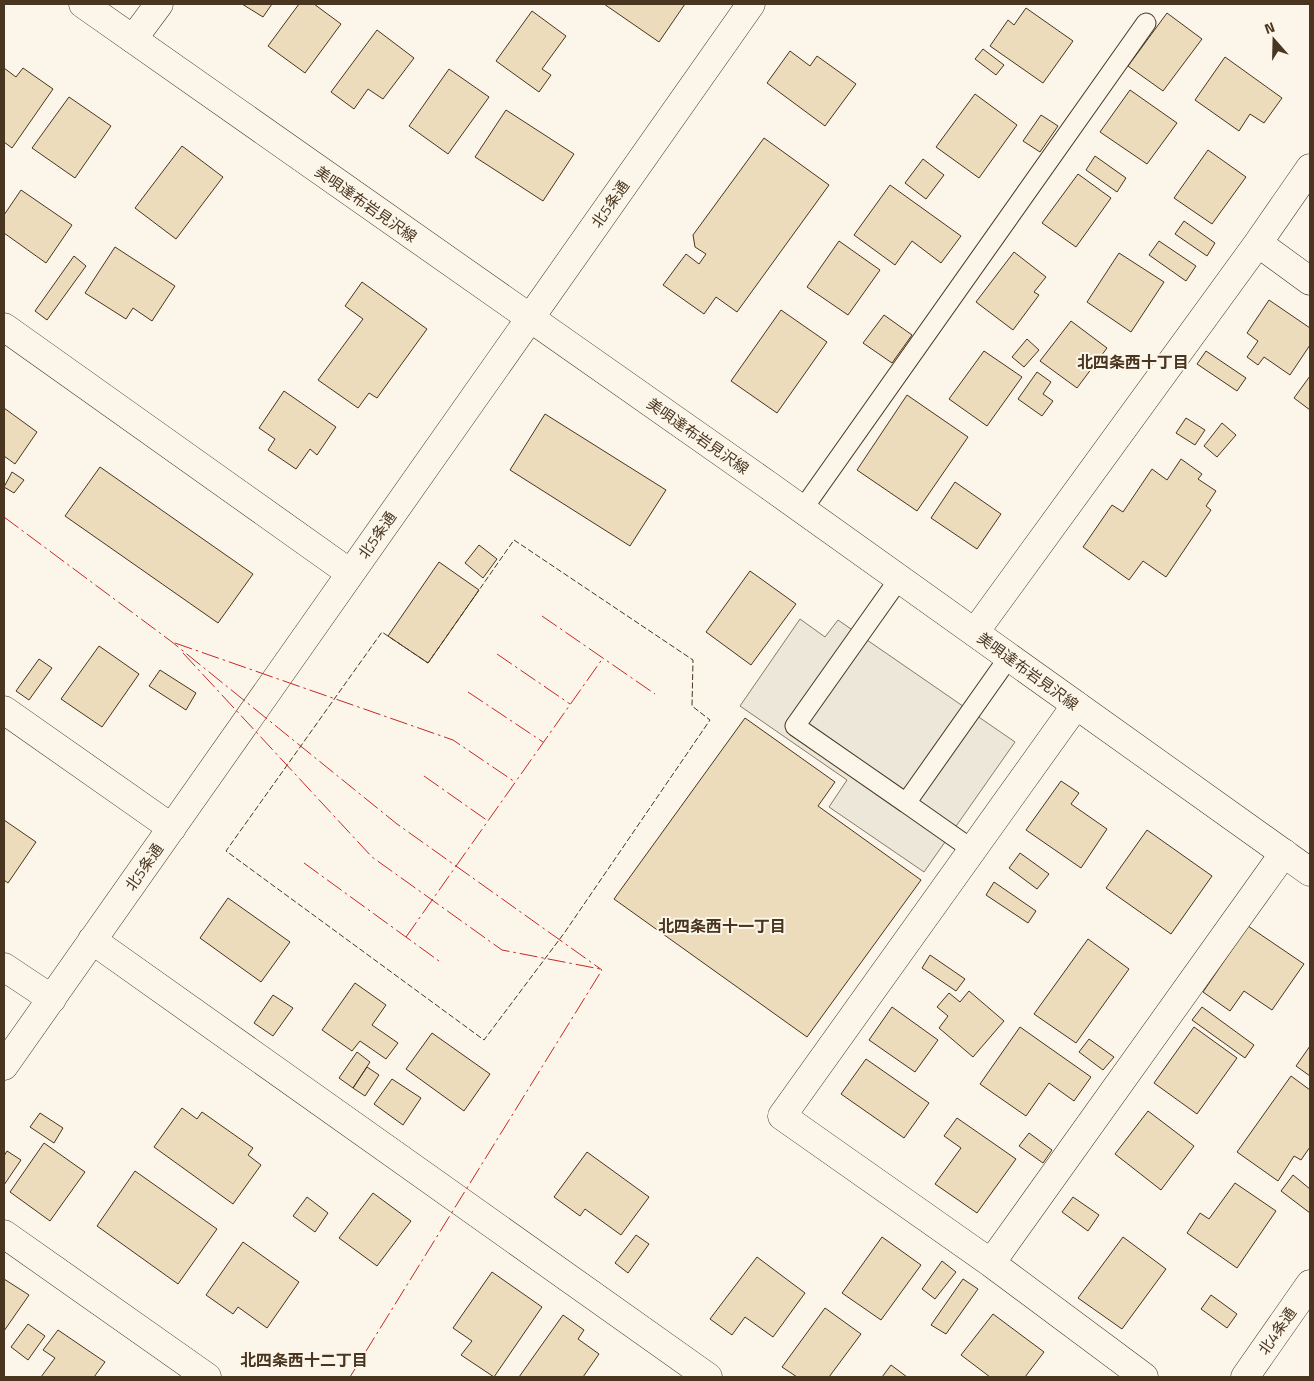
<svg xmlns="http://www.w3.org/2000/svg" width="1314" height="1381" viewBox="0 0 1314 1381" font-family="'Titillium Web','Noto Sans JP',sans-serif">
  <rect width="100%" height="100%" fill="#fbf6e9"/>
  <!-- parking -->
  <path fill="#ede7d9" stroke="#887966" d="M800,619L825,637L838,620L1015,742L924,872L829,807L847,780L740,706Z"/>
  <!-- building -->
  <path fill="#ecdcbc" stroke="#4a3520" d="M242,4H272L263,17Z
    M299,4H314L341,24L305,73L268,46Z
    M604,4H685L659,42Z
    M1026,8L1073,41L1043,83L990,46L1008,20L1014,25Z
    M532,11L566,36L542,69L551,75L539,92L496,61Z
    M1167,13L1202,39L1163,91L1128,66Z
    M377,30L414,58L383,99L368,89L354,109L331,92Z
    M983,49L1004,65L996,75L975,59Z
    M790,51L810,66L817,56L856,84L825,126L767,83Z
    M1225,57L1282,98L1264,123L1250,114L1239,131L1195,100Z
    M4,68L16,77L23,68L53,89L12,148L4,142Z
    M449,69L489,97L448,154L409,126Z
    M1130,90L1177,123L1147,164L1100,132Z
    M975,94L1017,125L979,178L936,147Z
    M69,97L111,126L75,178L32,148Z
    M506,110L574,154L543,201L475,157Z
    M1041,115L1058,126L1040,152L1023,141Z
    M764,138L829,185L737,312L716,297L704,314L663,285L686,254L699,264L706,254L695,247L693,235Z
    M182,146L223,177L176,239L135,208Z
    M1208,150L1246,177L1212,224L1174,198Z
    M1095,156L1126,178L1117,192L1086,170Z
    M923,159L944,175L926,199L905,183Z
    M1078,174L1111,198L1076,247L1042,223Z
    M890,185L961,236L941,263L912,241L895,265L854,235Z
    M21,190L72,225L46,263L4,233V215Z
    M1184,221L1215,243L1207,256L1175,234Z
    M839,241L880,270L848,315L807,287Z
    M1159,241L1196,266L1186,281L1149,255Z
    M115,247L175,286L152,321L133,308L126,319L85,293Z
    M1014,252L1046,277L1034,292L1039,295L1013,330L976,302Z
    M1119,253L1164,282L1131,332L1087,302Z
    M74,256L86,266L47,320L35,311Z
    M362,282L427,329L377,398L369,393L358,408L318,380L363,319L345,306Z
    M1269,300L1310,328V345L1290,375L1264,357L1258,365L1247,357L1258,341L1247,333Z
    M781,310L827,342L777,413L731,381Z
    M884,315L912,335L892,363L863,343Z
    M1071,321L1107,348L1077,388L1040,361Z
    M1027,339L1039,350L1024,367L1012,357Z
    M984,351L1022,377L987,426L949,399Z
    M1206,351L1246,378L1237,391L1197,364Z
    M1037,372L1051,382L1043,394L1053,401L1042,416L1018,399Z
    M1310,376V410L1294,398Z
    M284,391L336,427L317,455L310,449L296,469L268,450L275,439L259,428Z
    M907,395L968,437L917,511L857,470Z
    M4,408L37,432L15,464L4,456Z
    M545,414L666,490L630,546L510,470Z
    M1186,418L1205,430L1195,445L1176,433Z
    M1222,423L1236,435L1217,457L1204,446Z
    M1181,459L1202,474L1198,479L1216,491L1206,506L1211,510L1166,577L1143,561L1129,580L1083,547L1112,505L1123,512L1152,469L1167,480Z
    M100,467L253,574L218,623L65,516Z
    M12,472L24,480L14,493L4,487Z
    M955,482L1001,514L977,549L931,518Z
    M479,545L497,559L483,578L465,563Z
    M439,562L479,590L428,663L388,636Z
    M750,571L796,604L751,665L706,632Z
    M99,646L139,674L102,727L61,699Z
    M39,659L52,668L29,700L16,691Z
    M160,670L196,693L186,710L149,686Z
    M745,718L835,782L818,806L921,880L807,1037L614,899Z
    M1061,781L1079,793L1071,804L1107,829L1081,868L1026,830Z
    M4,820L36,842L8,883L4,880Z
    M1147,830L1212,876L1171,934L1106,888Z
    M1020,853L1049,874L1037,889L1009,868Z
    M994,882L1036,911L1028,923L986,895Z
    M228,898L290,942L261,982L200,938Z
    M1248,926L1304,964L1272,1010L1244,991L1230,1011L1203,992Z
    M1088,939L1129,969L1076,1043L1034,1014Z
    M930,955L965,979L956,991L922,968Z
    M355,983L386,1005L372,1025L398,1043L386,1059L360,1041L352,1051L322,1030Z
    M969,991L1004,1021L973,1057L939,1028L948,1016L937,1007L949,993L960,1002Z
    M273,995L293,1008L273,1036L254,1023Z
    M892,1007L938,1040L915,1072L869,1040Z
    M1202,1007L1254,1045L1245,1058L1192,1020Z
    M1020,1027L1091,1077L1074,1101L1049,1083L1026,1116L980,1084Z
    M1194,1027L1237,1058L1197,1114L1154,1083Z
    M432,1033L490,1074L464,1111L406,1069Z
    M1089,1039L1114,1057L1103,1070L1079,1052Z
    M1310,1046V1076L1296,1066Z
    M357,1052L370,1062L353,1088L339,1078Z
    M866,1059L929,1103L904,1138L841,1094Z
    M367,1067L379,1075L365,1096L353,1088Z
    M1291,1076L1310,1090V1147L1301,1160L1294,1156L1278,1181L1237,1152Z
    M392,1079L421,1098L403,1125L374,1104Z
    M182,1108L197,1119L202,1112L253,1148L248,1155L261,1165L233,1204L154,1147Z
    M1148,1111L1194,1146L1161,1190L1115,1154Z
    M40,1113L63,1128L54,1143L30,1127Z
    M957,1118L1016,1159L977,1213L935,1184L961,1148L944,1136Z
    M1029,1133L1052,1150L1043,1163L1019,1146Z
    M44,1143L85,1172L50,1221L10,1192Z
    M7,1151L21,1160L4,1185V1156Z
    M587,1152L649,1197L621,1235L585,1209L580,1216L554,1197Z
    M135,1171L217,1229L178,1284L97,1226Z
    M1293,1175L1310,1189V1213L1281,1191Z
    M1235,1183L1276,1211L1237,1268L1187,1233L1200,1213L1209,1219Z
    M373,1193L411,1221L377,1266L339,1238Z
    M307,1197L328,1213L315,1232L293,1216Z
    M1073,1197L1099,1215L1088,1231L1062,1212Z
    M636,1235L649,1244L628,1273L615,1263Z
    M882,1237L921,1265L881,1320L842,1293Z
    M1123,1237L1166,1269L1122,1329L1078,1298Z
    M243,1242L299,1282L267,1328L238,1307L233,1314L206,1295Z
    M757,1257L805,1293L773,1337L745,1317L732,1335L710,1319Z
    M942,1261L956,1272L935,1299L922,1289Z
    M492,1272L542,1307L494,1377L461,1355L472,1341L453,1328Z
    M4,1279L29,1295L4,1331Z
    M963,1279L978,1289L946,1334L931,1325Z
    M1211,1295L1237,1314L1227,1328L1201,1309Z
    M825,1308L861,1334L829,1377H797L782,1367Z
    M993,1314L1044,1352L1025,1377H990L961,1355Z
    M563,1315L584,1330L578,1339L599,1354L583,1377H519Z
    M28,1324L45,1336L28,1360L11,1347Z
    M58,1330L105,1362L94,1377H41L55,1358L43,1350Z
    M891,1365L907,1377H882Z"/>
  <g fill="none" stroke-linecap="round" stroke-linejoin="round">
    <defs>
      <path id="service" d="M802,510L1146,23
        M899,579L795,726L906,803
        M973,850L906,803L1009,657"/>
      <path id="minor" d="M133,39L159,4
        M1258,243L1310,281
        M4,327L350,573
        M975,632L1258,243L1310,168
        M1076,705L782,1116L991,1263L1144,1377
        M4,710L172,828
        M92,940L708,1377
        M4,967L52,999
        M4,1234L207,1377
        M991,1263L1284,853"/>
      <path id="tertiary" d="M4,1066L751,4
        M1245,1377L1310,1284"/>
      <path id="secondary" d="M83,4L768,485L1310,872"/>
    </defs>
    <!-- service casing -->
    <use href="#service" stroke="#4a3520" stroke-width="21"/>
    <!-- minor casing -->
    <use href="#minor" stroke="#4a3520" stroke-width="29"/>
    <!-- tertiary casing -->
    <use href="#tertiary" stroke="#4a3520" stroke-width="29"/>
    <!-- secondary casing -->
    <use href="#secondary" stroke="#4a3520" stroke-width="29"/>
    <!-- service -->
    <use href="#service" stroke="#fbf6e9" stroke-width="19"/>
    <!-- minor -->
    <use href="#minor" stroke="#fbf6e9" stroke-width="28"/>
    <!-- tertiary -->
    <use href="#tertiary" stroke="#fbf6e9" stroke-width="28"/>
    <!-- secondary -->
    <use href="#secondary" stroke="#fbf6e9" stroke-width="28"/>
    <!-- fence -->
    <path stroke="#4a3520" stroke-width="1" stroke-dasharray="6 2.5" stroke-linecap="butt" d="M514,540L693,660L692,706L710,720L565,932L484,1040L226,851L382,632L428,663Z"/>
    <!-- power -->
    <path stroke="#c62828" stroke-width="1" stroke-dasharray="18 4 2.5 4" stroke-linecap="butt" d="M4,517L172,642L397,824L602,970
      M542,616L655,694
      M175,643L453,740L515,782
      M183,653L372,857L502,950L600,969
      M497,654L570,704
      M468,692L543,742
      M424,776L488,821
      M304,863L439,961
      M406,937L603,658
      M350,1377L602,970"/>
  </g>
  <g text-anchor="middle" dominant-baseline="central" stroke-width="4" stroke-linejoin="round" paint-order="stroke">
    <!-- street labels -->
    <g font-size="15" fill="#4a3520" stroke="#fbf6e9">
      <text transform="translate(366 204) rotate(35)">美唄達布岩見沢線</text>
      <text transform="translate(610 204) rotate(-55)">北5条通</text>
      <text transform="translate(698 436) rotate(35)">美唄達布岩見沢線</text>
      <text transform="translate(377 535) rotate(-55)">北5条通</text>
      <text transform="translate(1028 671) rotate(36)">美唄達布岩見沢線</text>
      <text transform="translate(144 867) rotate(-55)">北5条通</text>
      <text transform="translate(1277 1331) rotate(-55)">北4条通</text>
    </g>
    <!-- neighbourhood labels -->
    <g font-size="16" font-weight="bold" fill="#4a3520" stroke="#fbf6e9">
      <text x="1133" y="362">北四条西十丁目</text>
      <text x="722" y="926">北四条西十一丁目</text>
      <text x="304" y="1360">北四条西十二丁目</text>
    </g>
  </g>
  <!-- border -->
  <rect width="1314" height="1381" fill="none" stroke="#4a3520" stroke-width="10"/>
  <!-- north arrow -->
  <g transform="translate(1274 40) rotate(340)" stroke="#fbf6e9" stroke-width="4" paint-order="stroke">
  <path d="M0-4L9 19L0 12L-9 19Z" fill="#4a3520"/>
  <text y="-8" font-size="14" font-weight="bold" text-anchor="middle" fill="#4a3520">N</text>
  </g>
</svg>
